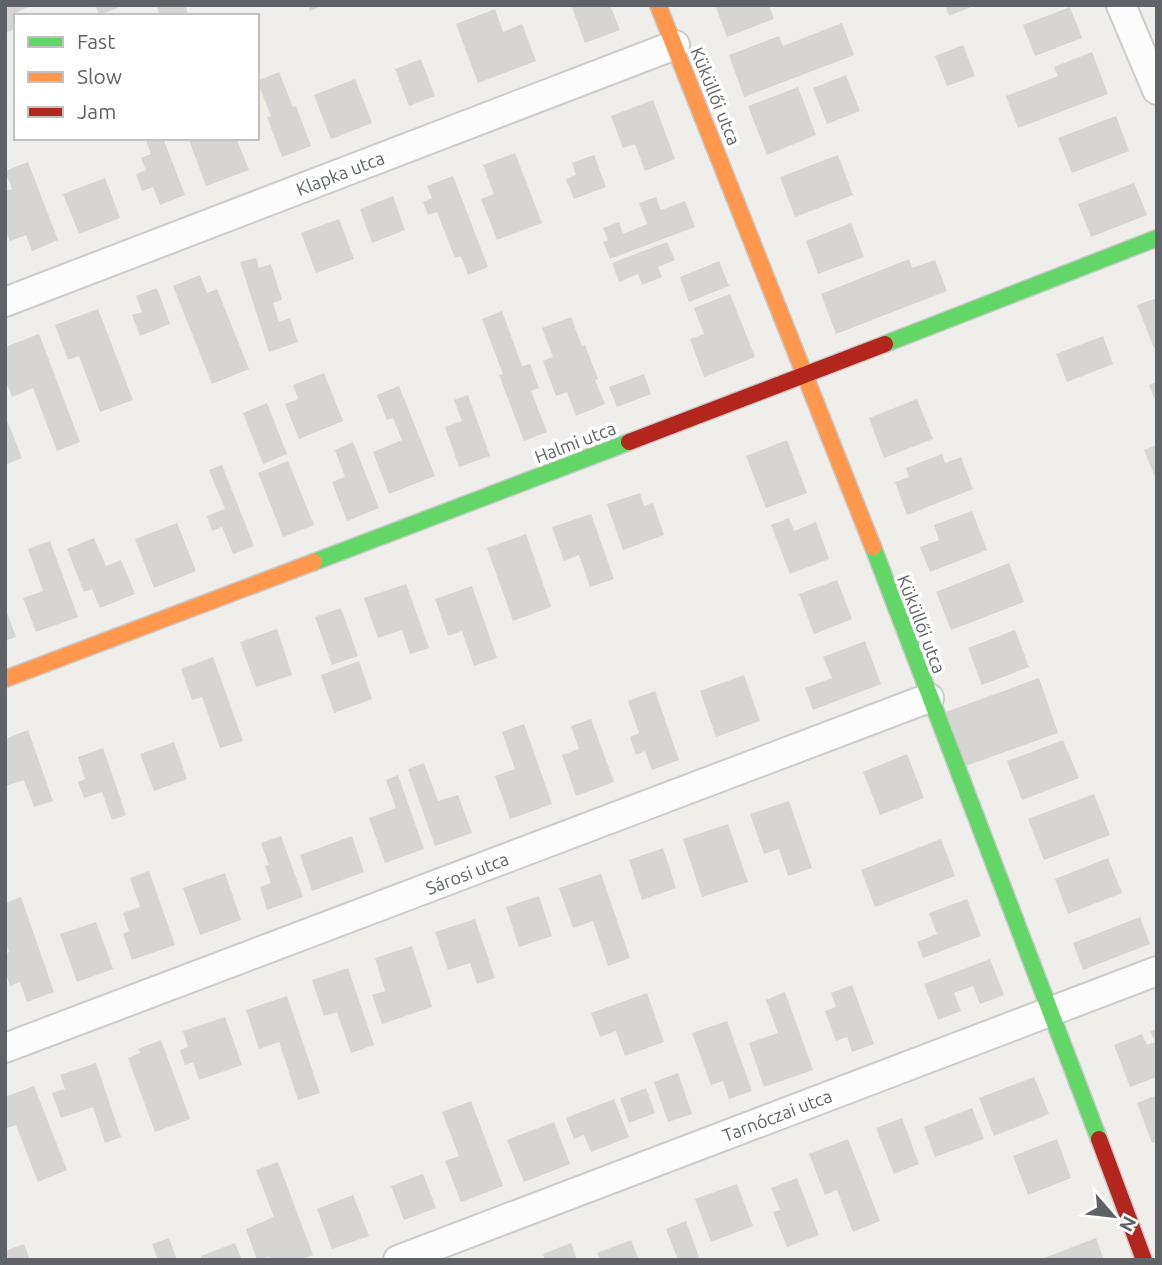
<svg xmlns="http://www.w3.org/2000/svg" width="1162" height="1265" viewBox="0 0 1162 1265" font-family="Ubuntu,sans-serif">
  <rect width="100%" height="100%" fill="#efeeea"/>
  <!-- building -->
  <path fill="#d6d5d3" d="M5,5H33L15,13L16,29L5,33Z
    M95,5H116L118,8L99,15Z
    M156,5H185L189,16H160Z
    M308,5H325L310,11Z
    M571,5H610L620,30L585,43Z
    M715,5H769L774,19L727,37Z
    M945,5H976L949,16Z
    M1070,7L1082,38L1035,56L1023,25Z
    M495,9L503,32L522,24L536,61L478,83L456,24Z
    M842,23L854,55L744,97L729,55L779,36L783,46Z
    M963,45L975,76L947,86L935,56Z
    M1092,52L1108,94L1018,128L1006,96L1058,76L1054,67Z
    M421,59L435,96L409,106L395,69Z
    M279,72L293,107L296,106L311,146L282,157L267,117L271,116L257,81Z
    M846,75L860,111L827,124L813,88Z
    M355,79L372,123L331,139L314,95Z
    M798,87L816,135L767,155L748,106Z
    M653,100L675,159L645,171L635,144L623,148L611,116Z
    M1116,116L1129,151L1072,173L1058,138Z
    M145,138H163L185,195L160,205L153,187L142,191L136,174L146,170L141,158L151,154Z
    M194,138H236L249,170L206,186L189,140Z
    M515,153L542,223L497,240L481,199L494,194L483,165Z
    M594,155L606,187L574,199L566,179L576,175L572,163Z
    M838,155L853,195L795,217L780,177Z
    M28,162L58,240L32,251L26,235L10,241L5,230V191L12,189L5,171Z
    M453,176L488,267L468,275L461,256L455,258L437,212L428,215L423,202L432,198L427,186Z
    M105,178L120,218L79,234L63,194Z
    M1134,183L1147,215L1091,237L1078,204Z
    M393,196L405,230L372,243L360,209Z
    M656,197L661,210L685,201L695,227L610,259L603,242L608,240L603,228L619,222L623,234L647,224L639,203Z
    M339,219L354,259L316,273L301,233Z
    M851,223L864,257L818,274L806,241Z
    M667,242L675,260L658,267L662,277L642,285L638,274L619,282L612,263Z
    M256,258L259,268L271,264L282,300L273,303L279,322L290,318L298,342L269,352L240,262Z
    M909,259L912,268L935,260L947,291L836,334L821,294Z
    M719,261L729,286L689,302L680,277Z
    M200,275L207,293L217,289L249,369L212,384L173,286Z
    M157,288L170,324L140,336L132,315L142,312L136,296Z
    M730,294L755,357L704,377L690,339L704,334L694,308Z
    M1157,298V347L1154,348L1137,305Z
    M98,309L133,400L100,412L79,356L68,360L55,325Z
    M502,311L522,366L530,364L539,388L531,391L547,432L524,441L499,375L503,374L482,319Z
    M571,317L582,346L585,345L598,379L595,380L605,404L576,416L567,392L556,396L543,361L553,357L542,328Z
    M39,334L80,442L57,451L33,388L12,397L5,379V347Z
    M1103,336L1113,364L1067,382L1056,354Z
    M324,373L343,421L299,439L285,404L298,399L293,385Z
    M644,374L651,394L617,407L609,387Z
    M1157,382V405L1149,385Z
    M399,386L435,476L389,494L373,452L402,440L393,418L387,420L377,395Z
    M468,395L490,456L459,467L445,427L462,421L454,400Z
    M917,399L933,439L884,458L869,418Z
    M267,403L287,454L263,464L243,413Z
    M5,415L22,458L5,465Z
    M787,440L807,493L766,508L746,456Z
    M353,442L379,508L347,521L332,482L345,477L335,450Z
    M1157,445V482L1144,450Z
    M942,454L945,463L961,457L973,489L907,515L895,482L909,477L906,468Z
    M288,461L314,525L283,537L258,473Z
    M222,465L254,546L233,554L222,527L212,531L207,516L225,509L209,470Z
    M640,493L644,506L653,503L664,535L623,550L607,504Z
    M972,511L987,550L930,572L920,547L939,540L934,525Z
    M591,514L614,579L590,587L579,555L564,561L552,527Z
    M789,518L794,531L816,522L829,559L790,574L771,525Z
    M177,523L196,571L154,588L135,539Z
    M526,534L551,607L513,621L487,548Z
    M94,538L106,566L121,560L135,594L100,608L92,589L84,592L67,549Z
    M50,541L78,617L36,632L23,598L43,591L28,549Z
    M1009,563L1024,602L951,630L936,592Z
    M837,580L852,619L814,634L799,594Z
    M406,584L429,648L410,654L402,630L378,638L364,598Z
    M472,586L497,658L474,666L462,631L448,636L435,599Z
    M5,607L16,637L5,641Z
    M341,608L358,656L332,665L315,617Z
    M277,629L292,675L256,687L240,642Z
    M1015,630L1029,667L982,685L968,648Z
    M865,641L881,684L813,710L805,688L832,678L823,657Z
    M213,657L243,741L220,748L202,697L192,700L181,669Z
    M359,661L372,699L334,713L321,675Z
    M744,675L760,721L716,737L700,691Z
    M1039,678L1058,733L960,768L940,714Z
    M655,691L679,760L652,770L645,751L636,755L630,737L639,733L628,701Z
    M591,719L614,782L576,796L562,755L579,749L571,726Z
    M524,724L552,804L510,819L495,776L515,769L502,732Z
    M28,730L53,801L34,807L24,780L5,786V739Z
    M1063,740L1079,778L1022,800L1007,761Z
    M174,742L187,779L154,791L140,754Z
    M103,748L126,815L112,820L102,792L84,798L78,782L85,779L78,757Z
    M907,754L924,798L880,815L863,772Z
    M424,763L438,801L458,795L472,833L435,846L408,769Z
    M398,775L424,849L385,863L369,818L396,808L386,780Z
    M1094,794L1110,835L1044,860L1028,819Z
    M789,801L812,868L788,876L779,849L764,854L750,814Z
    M728,824L748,882L702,897L683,839Z
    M281,836L303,897L267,910L260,887L271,883L265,866L269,865L261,843Z
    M352,836L364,872L312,891L300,855Z
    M941,839L955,876L875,907L861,870Z
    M663,848L676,888L642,900L629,860Z
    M1108,858L1122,893L1068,914L1055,879Z
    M149,871L175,945L132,960L123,934L129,931L123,913L140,907L130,878Z
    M225,873L241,920L200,935L183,888Z
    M601,874L630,958L608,966L593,921L573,928L559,888Z
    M539,896L552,936L519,947L506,907Z
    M21,897L54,992L27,1002L20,982L10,986L5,970V954L9,952L5,941V903Z
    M967,899L981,936L923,958L917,942L937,934L929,913Z
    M1140,917L1150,944L1083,970L1073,943Z
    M475,919L495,978L477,984L470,963L448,970L435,932Z
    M96,922L113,969L77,982L60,934Z
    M412,946L432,1007L382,1024L372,995L385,991L375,958Z
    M990,959L1004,995L980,1004L973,986L954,993L961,1011L938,1020L924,984Z
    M348,968L374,1045L351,1053L337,1012L324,1016L312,980Z
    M852,985L874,1044L852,1052L847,1037L836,1041L825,1011L836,1007L831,993Z
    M785,992L813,1070L764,1087L749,1043L778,1033L766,1000Z
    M647,993L664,1042L625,1056L616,1031L600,1037L591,1013Z
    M287,996L320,1093L298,1100L279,1042L259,1049L246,1010Z
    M225,1017L242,1065L199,1080L193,1062L185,1065L180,1050L188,1047L183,1031Z
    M727,1021L752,1091L729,1099L723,1081L711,1085L692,1033Z
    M1157,1029V1077L1130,1087L1114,1045L1142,1034L1147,1045L1155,1042L1150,1031Z
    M161,1040L190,1119L155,1132L128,1058L140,1053L138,1049Z
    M96,1063L121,1137L105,1143L93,1107L61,1118L52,1093L65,1089L60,1075Z
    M678,1073L692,1114L668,1122L654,1082Z
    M1034,1077L1049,1114L994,1136L979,1098Z
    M34,1086L67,1170L38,1182L16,1125L5,1129V1097Z
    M646,1088L655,1113L629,1123L620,1098Z
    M1157,1095V1142L1152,1143L1137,1103Z
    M614,1099L629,1137L591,1152L584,1135L574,1139L566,1118Z
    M471,1101L503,1186L461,1202L445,1161L459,1156L442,1112Z
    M972,1108L984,1139L935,1157L924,1127Z
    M902,1118L919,1164L894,1174L876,1128Z
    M554,1122L570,1164L524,1182L507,1140Z
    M848,1139L880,1221L853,1232L837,1190L825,1195L809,1154Z
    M1057,1139L1071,1178L1028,1195L1013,1156Z
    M278,1162L313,1255L300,1260H270L269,1257L257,1260L246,1229L274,1217L256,1170Z
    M423,1174L436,1208L404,1220L391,1186Z
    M797,1178L819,1235L787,1247L773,1212L780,1210L771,1188Z
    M737,1184L753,1226L711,1242L695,1199Z
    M353,1195L369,1236L332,1249L317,1209Z
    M686,1221L700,1260H678L666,1229Z
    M169,1238L177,1260H158L152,1244Z
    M1096,1238L1104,1260H1039Z
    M631,1240L639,1260H600L597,1253Z
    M235,1243L242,1260H202L201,1256Z
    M571,1243L577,1260H545L543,1254Z
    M24,1244L30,1260H5V1251Z"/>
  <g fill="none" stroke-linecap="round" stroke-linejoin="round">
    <defs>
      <path id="street" d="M1121,5L1157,90
        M5,302L675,45
        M5,1048L929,698
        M398,1260L1157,971"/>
      <path id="fast" d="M885,344L1157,238
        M873,547L1099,1139
        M314,562L629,442"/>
      <path id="slow" d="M658,5L873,547
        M5,679L314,562"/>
      <path id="jam" d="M629,442L885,344
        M1099,1139L1144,1260"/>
    </defs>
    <!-- street casing -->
    <use href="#street" stroke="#cbcccc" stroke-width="32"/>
    <!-- fast casing -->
    <use href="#fast" stroke="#cacacb" stroke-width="19"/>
    <!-- slow casing -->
    <use href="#slow" stroke="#cacacb" stroke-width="19"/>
    <!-- jam casing -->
    <use href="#jam" stroke="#cacacb" stroke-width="19"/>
    <!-- street -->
    <use href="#street" stroke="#fdfcfc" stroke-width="28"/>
    <!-- fast -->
    <use href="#fast" stroke="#63d668" stroke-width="16"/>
    <!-- slow -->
    <use href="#slow" stroke="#ff974d" stroke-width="16"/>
    <!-- jam -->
    <use href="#jam" stroke="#b3261e" stroke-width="16"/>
  </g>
  <g text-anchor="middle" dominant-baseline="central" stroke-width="7" stroke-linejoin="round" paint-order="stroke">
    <!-- street labels -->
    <g font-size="18" fill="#5f6368" stroke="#fff">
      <text transform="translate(716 96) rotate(68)">Küküllői utca</text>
      <text transform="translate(340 173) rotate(-21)">Klapka utca</text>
      <text transform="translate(575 442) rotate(-21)">Halmi utca</text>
      <text transform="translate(922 624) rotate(69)">Küküllői utca</text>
      <text transform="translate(467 873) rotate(-21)">Sárosi utca</text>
      <text transform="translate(777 1115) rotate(-21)">Tarnóczai utca</text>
    </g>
  </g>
  <!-- border -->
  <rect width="1162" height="1265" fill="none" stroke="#5f6368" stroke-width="14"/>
  <!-- legend -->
  <rect x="14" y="14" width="245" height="126" fill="#ffffff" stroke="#bfc1c3" stroke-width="2"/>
  <rect x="28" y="37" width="35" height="10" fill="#63d668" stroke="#bfc1c3" stroke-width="2"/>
  <text x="77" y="49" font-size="21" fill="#5f6368">Fast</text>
  <rect x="28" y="72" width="35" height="10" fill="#ff974d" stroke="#bfc1c3" stroke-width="2"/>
  <text x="77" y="84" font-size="21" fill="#5f6368">Slow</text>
  <rect x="28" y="107" width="35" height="10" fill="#b3261e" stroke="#bfc1c3" stroke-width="2"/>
  <text x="77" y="119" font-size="21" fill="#5f6368">Jam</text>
  <!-- north arrow -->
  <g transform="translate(1113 1216) rotate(118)" stroke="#ffffff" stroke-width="5" paint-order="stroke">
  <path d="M0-5L12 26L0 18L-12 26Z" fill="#5f6368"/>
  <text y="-10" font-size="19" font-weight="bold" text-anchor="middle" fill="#5f6368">N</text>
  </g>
</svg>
